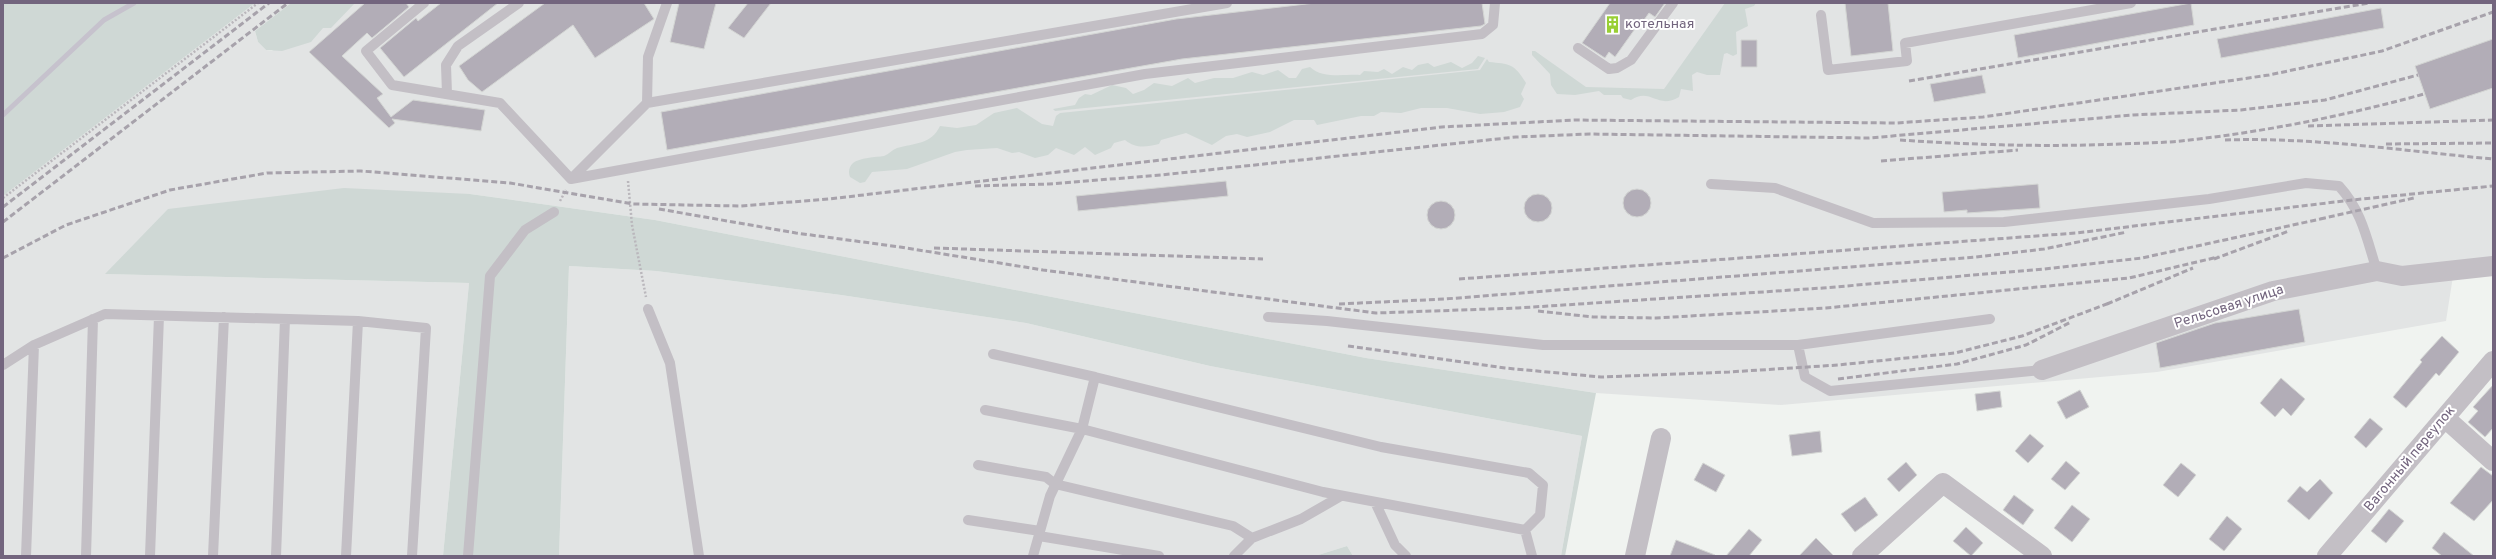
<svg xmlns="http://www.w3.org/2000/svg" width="2496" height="559" viewBox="0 0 2496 559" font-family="Overpass,sans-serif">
  <rect width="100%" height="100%" fill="#f0f3f0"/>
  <!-- built -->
  <path fill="#e2e4e4" d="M255,3H291L255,31L258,42L266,50L272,51L326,3H2493V271L2453,276L2446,321L2157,372L1781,405L1596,393L1366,358L655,220L470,194L106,274L469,283L443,556H3V196Z
    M569,266L656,271L841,295L1026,323L1210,366L1582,436L1561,556H1353L1347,546L1315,556H559Z"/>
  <!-- green -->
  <path fill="#cfd8d5" d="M3,3H255L3,196Z
    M291,3H355L331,28H323L311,42L282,51L266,50L258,42L255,31Z
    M1725,3H1756L1754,6L1745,9L1748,26L1736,32L1737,54L1733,56L1727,53L1724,54L1720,75H1707L1697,72L1692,75L1693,91L1681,89L1679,97C1657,110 1651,87 1631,100L1623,98L1621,95H1604L1599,91L1575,95L1557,94L1551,85L1550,74L1532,55V51H1535L1586,87L1664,89Z
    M1478,56L1485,58L1478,69L1055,111L1053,109L1075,105L1079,98L1085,94L1091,95L1112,85L1126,88L1133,94L1144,90L1154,83L1172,86L1188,78L1195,83L1214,78H1233L1252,72L1263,75L1278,70L1289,78H1296L1302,69L1310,67C1322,79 1345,74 1360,75L1364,71L1378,72L1384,69L1392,74L1403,67L1412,70L1418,65L1428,63L1434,67L1451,62L1462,68L1472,63Z
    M1487,59L1489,62C1509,64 1514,63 1526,83L1521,94L1524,99L1520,107L1504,112L1480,114L1447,108H1421L1401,113L1381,112L1374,116H1361L1317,125L1314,120H1294L1270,132L1247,137L1237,134L1226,136L1212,145L1186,133L1161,140L1159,144C1146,147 1136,149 1125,140L1114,143L1111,148L1095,155L1085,147L1074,155L1056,148L1048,155L1035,158L1019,152L1012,153L997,148L967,150L955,152L907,169L872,172L865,182L860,183L850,177C848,172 849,167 853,163C859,158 876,157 884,156C889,154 892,150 897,148C914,143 931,145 940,126L957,128L976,125L994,113L1017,108L1042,124L1053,126L1056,116L1060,113L1480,70Z
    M344,188L470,194L655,220L1366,358L1596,393L1565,556H1561L1582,436L1210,366L1026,323L841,295L656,271L569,266L559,556H443L469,283L105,274L168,209Z
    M1347,546L1353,556H1315Z"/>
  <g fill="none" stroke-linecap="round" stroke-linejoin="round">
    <!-- stream -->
    <path stroke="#c6c2cd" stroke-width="5" d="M3,115L104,20L134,3"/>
  </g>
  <!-- building -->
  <path fill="#b2adb7" stroke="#d3d5d3" d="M365,3H406L409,7L372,38L367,33L342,56L383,94L377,98L391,117L413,100L485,110L481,131L392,119L395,123L389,128L309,52Z
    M441,3H498L404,77L380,48L416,18L418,21Z
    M545,3H644L654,19L595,58L573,25L482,92L468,80L459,66Z
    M679,3H716L704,49L670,42Z
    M748,3H771L744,38L728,28Z
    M1315,3H1482L1485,24L1481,26L1182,59L667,150L661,112L1176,19Z
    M1610,3H1665L1655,17L1649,13L1644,20L1642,19L1615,57L1609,52L1605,58L1582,43Z
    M1845,3H1888L1893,51L1851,56Z
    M2191,3L2194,25L2018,58L2014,35Z
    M2381,8L2384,28L2221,58L2217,39Z
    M2493,39V88L2430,109L2415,66Z
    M1741,40H1757V67H1741Z
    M1982,75L1986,93L1934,102L1930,84Z
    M1226,181L1228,196L1078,211L1076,196Z
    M2038,184L2040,208L1967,213V210L1944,212L1942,192Z
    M1623 203a14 14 0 1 1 28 0a14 14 0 1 1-28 0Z
    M1524 208a14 14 0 1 1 28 0a14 14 0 1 1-28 0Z
    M1427 215a14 14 0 1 1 28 0a14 14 0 1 1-28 0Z
    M2299,309L2305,342L2160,368L2156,343L2215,323Z
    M2442,336L2459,352L2439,376L2436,373L2406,408L2393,397L2422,362L2420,360Z
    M2281,378L2305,399L2291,416L2283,408L2275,417L2260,403Z
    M2493,385V428L2485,437L2468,422L2478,411L2473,407Z
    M2080,390L2089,407L2066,419L2057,402Z
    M2000,391L2002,407L1977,411L1975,394Z
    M2370,418L2383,429L2366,448L2354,437Z
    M1820,431L1822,452L1792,456L1789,435Z
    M2030,434L2044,446L2028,463L2015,451Z
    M2066,461L2080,473L2065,490L2051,479Z
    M1906,462L1917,475L1899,492L1887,479Z
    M1703,463L1725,475L1716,492L1694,480Z
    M2181,463L2196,475L2178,497L2163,485Z
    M2481,467L2493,476V500L2474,521L2450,503Z
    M2320,479L2333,493L2309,520L2287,501L2300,486L2307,492Z
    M2014,495L2034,510L2023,525L2003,510Z
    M1865,497L1878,515L1855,532L1841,514Z
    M2072,505L2090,519L2072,542L2054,528Z
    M2389,509L2404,521L2386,543L2371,531Z
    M2227,516L2242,529L2224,551L2209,539Z
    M1966,527L1983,543L1971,556L1953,541Z
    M1749,529L1762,540L1749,556H1726Z
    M2444,532L2474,556H2442L2432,548Z
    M1816,538L1834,556H1799Z
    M1676,540L1715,555L1714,556H1670Z"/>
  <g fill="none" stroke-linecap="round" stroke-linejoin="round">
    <!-- path -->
    <path stroke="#bab7bc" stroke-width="2.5" stroke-dasharray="2 2" stroke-linecap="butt" d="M628,181L632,225L646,297
      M3,198L258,3
      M560,201L566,190"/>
    <!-- service -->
    <path stroke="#c3bfc5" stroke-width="10" d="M424,3L366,51L392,85L500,103L571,179
      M1821,15L1828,70L1907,61L1905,43L2131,3
      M1578,48L1609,69L1617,68L1631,60L1673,3
      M447,94L446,65L458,46L519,3
      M647,103L648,57L667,3
      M571,179L1145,74L1482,34L1493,25L1495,3
      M571,179L647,103L1227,3
      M1711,184L1775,188L1873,223L2004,222L2209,199L2306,183L2339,186C2362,211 2367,240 2377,271
      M648,309L670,363L699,556
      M1268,317L1327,321L1543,345H1798L1805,377L1830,391L2042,370
      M1798,345L1990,319
      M993,354L1095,377
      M3,365L34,345L105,314L358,321L426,328L412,556
      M985,410L1082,429L1323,492L1525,530L1540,515L1543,485L1529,473L1381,447L1095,377L1082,429L1050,496L1033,556
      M978,465L1046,477L1055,484L1233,526L1252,538L1301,519L1341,496
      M1375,502L1395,545L1406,556
      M968,520L1040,531
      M1525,530L1532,556
      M1039,536L1159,556
      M26,556L34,345
      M86,556L93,319
      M150,556L159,316
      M213,556L224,317
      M276,556L285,319
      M346,556L358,321
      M468,556L490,276L525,230L554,212
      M1234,556L1252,538"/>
    <!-- minor -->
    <path stroke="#c3bfc5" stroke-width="20" d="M2042,370L2273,291L2377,271L2402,276L2493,266
      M2445,418L2493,461
      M1635,556L1661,438
      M1862,556L1943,483L2042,556
      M2327,556L2493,361"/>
    <!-- rail -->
    <path stroke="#a7a2ab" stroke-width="3" stroke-dasharray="6 3" stroke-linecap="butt" d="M1909,81L2369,3
      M2308,126L2493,120
      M1900,140C1973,145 2047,147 2120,144C2141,143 2161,143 2181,141C2264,132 2344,116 2424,94
      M2225,140C2315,137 2404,151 2493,159
      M2386,144L2493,143
      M1881,161L2018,150
      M975,186L1049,184L1161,175L1516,137L1590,134L1869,138L2133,115L2241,110L2325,100L2418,75
      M3,207L269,3
      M659,209L796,233L900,247L1043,270L1376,313L1518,308L1823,288L2044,269L2142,258L2325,218
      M2320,219L2414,198
      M3,222L288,3
      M934,248L1263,259
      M3,258L66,225L170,190L267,173L361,171L510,183L633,204L740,206L829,199L1442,127L1574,120L1896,123L1983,117L2269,75L2382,51L2493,12
      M2214,259L2289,231
      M1459,279L2076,233L2352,200L2493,186
      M1339,304L1445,299L1976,257L2044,249L2127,232
      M2107,304L2193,268
      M1538,311L1593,317L1656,318L1826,308L2129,278L2218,257
      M1348,346L1505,368L1601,377L1729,372L1838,365L1955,353L2022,336L2112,302
      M1838,379L1957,364L2026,345L2071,322"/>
  </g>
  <!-- icons -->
  <defs>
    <symbol id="building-bare" viewBox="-9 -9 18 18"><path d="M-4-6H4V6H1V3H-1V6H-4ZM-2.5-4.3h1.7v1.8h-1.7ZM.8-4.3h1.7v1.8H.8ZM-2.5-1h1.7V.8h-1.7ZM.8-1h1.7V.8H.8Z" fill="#99cf34" stroke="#fff" stroke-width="2.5" paint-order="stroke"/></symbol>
  </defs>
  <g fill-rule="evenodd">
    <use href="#building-bare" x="1600" y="12" width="25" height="25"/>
  </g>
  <g text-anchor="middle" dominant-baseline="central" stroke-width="4" stroke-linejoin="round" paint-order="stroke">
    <!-- poi labels -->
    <g font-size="14" fill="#73657e" stroke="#fff" text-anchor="start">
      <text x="1625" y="24">котельная</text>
    </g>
    <!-- street labels -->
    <g font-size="14" fill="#73657e" stroke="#fff">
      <text transform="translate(2229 307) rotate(-18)">Рельсовая улица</text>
      <text transform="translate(2410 459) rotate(-50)">Вагонный переулок</text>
    </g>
  </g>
  <!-- border -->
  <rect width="2496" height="559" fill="none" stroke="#73657e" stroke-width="8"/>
</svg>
